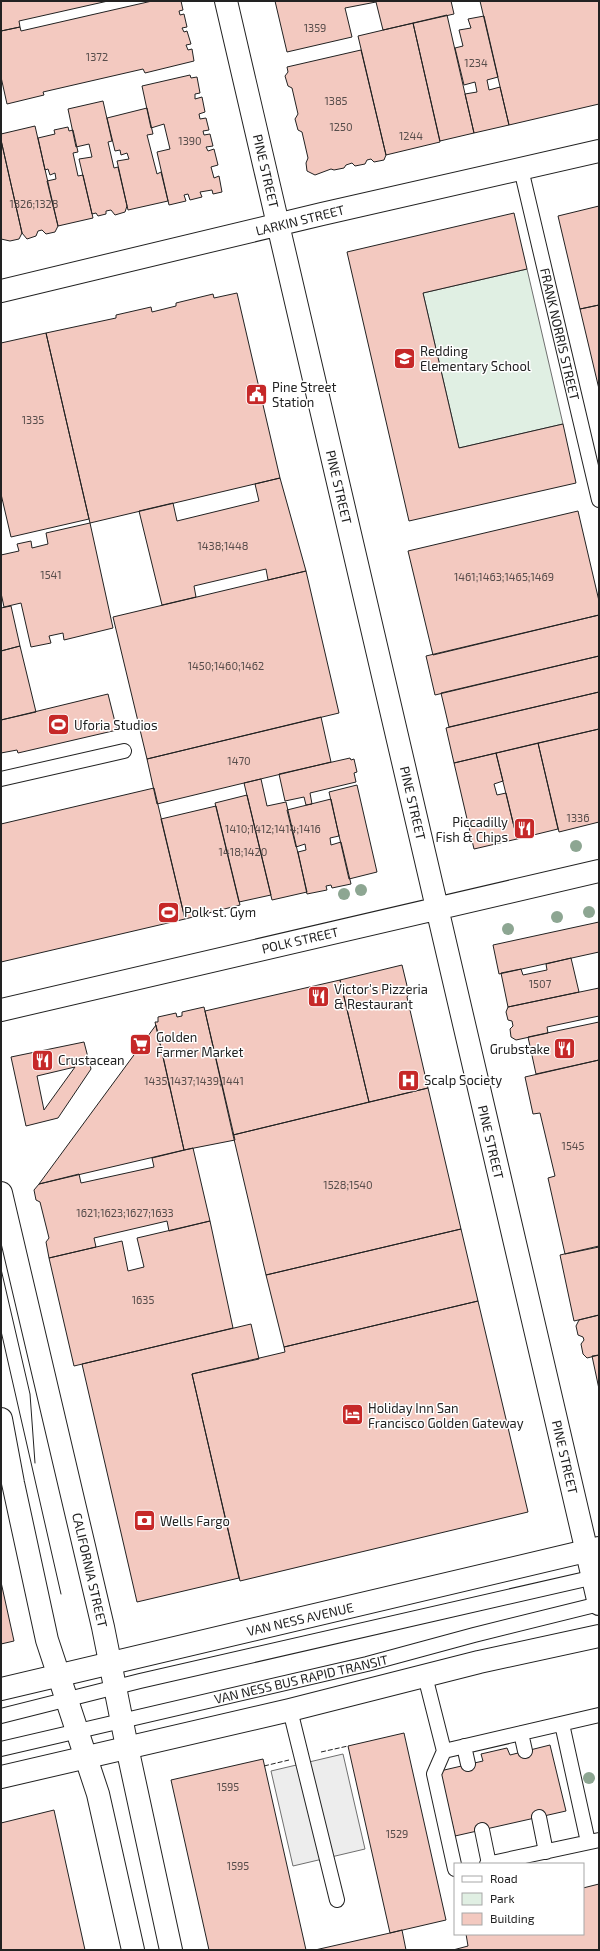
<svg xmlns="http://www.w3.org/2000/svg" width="600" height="1951" viewBox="0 0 600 1951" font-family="'Exo 2',sans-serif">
  <rect width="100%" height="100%" fill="#fff"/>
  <!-- green -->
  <path fill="#e0efe3" stroke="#6f6f6f" d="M527,269L563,424L459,448L423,293Z"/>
  <!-- parking -->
  <path fill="#ededed" stroke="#6f6f6f" d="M343,1754L365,1849L293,1866L271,1771Z"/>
  <!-- building -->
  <path fill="#f3c9c0" stroke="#222" fill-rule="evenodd" d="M1,1H108L19,21L20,27L1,31Z
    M152,1H181L183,10L179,11L180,15L184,14L187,27L182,28L184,32L187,31L191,44L186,45L188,50L192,49L194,61L145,73L143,69L43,92L44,95L7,104L1,77V31L20,27L21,31Z
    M275,1H451L454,14L383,30L376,2L345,8L352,37L287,52Z
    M480,1H599V104L509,125Z
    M447,15L474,133L440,141L413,23Z
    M484,16L498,77L487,80L489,90L500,87L509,125L474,133L465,94L477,92L475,82L464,85L455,48L463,46L459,30L471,28L468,19Z
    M413,23L440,142L386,155L358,36Z
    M361,50L386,155L384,160L374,162L371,159L367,160L365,164L355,166L352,163L346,165L344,168L334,170L331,169L315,175L307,171L306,163L308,158L302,132L298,130L295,119L298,114L292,88L288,86L285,76L288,72L287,67Z
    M190,75L191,78L197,77L200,93L195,94V99L202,97L205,112L199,114L200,119L206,118L209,130L203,131L204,135L210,134L213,146L206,147L208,151L214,149L218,165L211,167L214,178L219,176L222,192L213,194L212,190L200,192L202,197L190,200L188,194L184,195L186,201L169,205L157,152L170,149L164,124L151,128L142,86Z
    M103,101L112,141L108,142L114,168L118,167L127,206L125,212L115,215L111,210L106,211V214L98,216L96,213L92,214L79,159L92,157L89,144L76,147L68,109Z
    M147,108L153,134L147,135L157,174L161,172L168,201L128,210L117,161L129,159L127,153L121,155L120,150L115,151L107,118Z
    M35,126L58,226L55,232L46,234L42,230L38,231L36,236L27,239L22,233L1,140V134Z
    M68,127L69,131L73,130L78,152L73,153L78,176L83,175L93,218L58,226L47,181L56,179L55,173L50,175L48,169L45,170L38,138L55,134L54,130Z
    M1,140L22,233L19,239L10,241L1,239Z
    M599,206V305L580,309L558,216Z
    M514,213L527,269L423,293L459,448L563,424L576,483L409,521L347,252Z
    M237,293L280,478L90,523L46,333L116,318V315L151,307L152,312L176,306V303L213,294L214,298Z
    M599,305V389L580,309Z
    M46,333L89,519L11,537L1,494V343Z
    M280,478L306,571L268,580L266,569L194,586L196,597L162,605L139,511L173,503L177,521L259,501L255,484Z
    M578,511L599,601V615L433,655L408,551Z
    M90,523L113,628L64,640L63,633L49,636L51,643L31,647L21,603L4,607L1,593V555L19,551L17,544L31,541L32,548L48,544L46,533Z
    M306,571L339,713L147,759L113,617Z
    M11,606L20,646L1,651V608Z
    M599,615V656L435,695L426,656Z
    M20,646L36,712L1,720V651Z
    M599,656V692L449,727L441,693Z
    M599,692V729L454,763L446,728Z
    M108,694L117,730L18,753L17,750L1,753V720Z
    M321,717L331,762L157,804L147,759Z
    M599,729V822L559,832L538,743Z
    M538,743L558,829L517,839L496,753Z
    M496,753L503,781L494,784L497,795L506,793L517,839L474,849L454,763Z
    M350,758L351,760L354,759L357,772L354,773L356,782L310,793L312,804L306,805L304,797L285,801L279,774Z
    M261,779L267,806L286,802L307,892L272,900L244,783Z
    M357,785L377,872L349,879L329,792Z
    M154,788L185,919L1,962V824Z
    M247,795L271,895L239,902L215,803Z
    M331,799L339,836L330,838L331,845L341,842L351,884L332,888L331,885L326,886L327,890L307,894L298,852L306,850L305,844L296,847L287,810Z
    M216,806L240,905L185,919L161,819Z
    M599,922V952L499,974L493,945Z
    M571,958L579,992L508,1007L501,973L521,969L523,975L547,970L546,964Z
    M402,965L409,994L407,997L428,1088L369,1102L340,980Z
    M340,980L369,1102L233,1135L205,1011Z
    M599,988V1016L547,1027L548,1033L516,1040L511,1037L510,1029L513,1026L512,1021L508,1020L506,1012L508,1007Z
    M204,1007L235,1140L184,1150L155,1022H158V1017L176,1013L177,1017L182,1016V1012Z
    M599,1022V1060L536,1074L528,1037Z
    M156,1025L184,1150L39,1184Z
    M84,1042L91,1069L58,1118L26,1126L11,1057ZM75,1067L44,1110L37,1076Z
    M599,1060V1247L565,1254L548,1178L555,1176L540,1113L533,1114L525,1077Z
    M428,1088L461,1229L266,1275L233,1135Z
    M193,1148L210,1221L169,1231L167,1221L94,1238L96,1247L49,1258L46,1242L49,1238L40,1202L36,1200L34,1190L39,1184L79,1174L81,1183L154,1167L152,1158Z
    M210,1221L233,1328L74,1366L49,1258L122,1241L128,1271L144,1267L137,1238Z
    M461,1229L478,1301L284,1347L266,1275Z
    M599,1246V1315L574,1321L560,1255Z
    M478,1301L528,1512L240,1581L192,1374L285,1352L284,1347Z
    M599,1315V1355L587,1358L583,1354L581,1344L584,1340L583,1337L578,1335L576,1326L579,1320Z
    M251,1324L259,1359L192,1374L239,1578L137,1602L82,1364Z
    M599,1355V1389L592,1356Z
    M1,1582L14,1641L1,1644Z
    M404,1733L446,1920L390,1933L348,1746Z
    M550,1745L566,1811L455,1836L440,1771L483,1761L481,1754L507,1748L510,1755Z
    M263,1759L306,1950H209L171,1780Z
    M54,1810L85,1950H1V1823Z
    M599,1884V1950H453L468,1946L466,1934H583V1888Z
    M402,1930L406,1950H315L390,1933Z"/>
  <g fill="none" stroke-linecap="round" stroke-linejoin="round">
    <defs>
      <path id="lane" d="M521,169L599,500
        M1,779L124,751
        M425,1676L444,1751L599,1715
        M290,1710L337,1900
        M1,1716L140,1681L599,1576
        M562,1724L588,1842
        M521,1733L525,1751
        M464,1746L468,1764
        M1,1749L367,1664L474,1635L599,1604
        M444,1751L434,1774L455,1869
        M539,1817L546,1852
        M482,1830L489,1864
        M487,1864L599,1840"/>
      <path id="secondary" d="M226,1L599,1604
        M1,291L322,214L599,151
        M1,1010L599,871
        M1,1193L103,1627L127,1747L171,1950
        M1,1419L13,1483L47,1640L98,1794L133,1950"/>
      <path id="highway" d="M1,1689L599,1548
        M1,1777L290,1710L479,1662L599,1636"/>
    </defs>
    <!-- lane casing -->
    <use href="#lane" stroke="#222" stroke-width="16"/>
    <!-- secondary casing -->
    <use href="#secondary" stroke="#222" stroke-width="24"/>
    <!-- highway casing -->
    <use href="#highway" stroke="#222" stroke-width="24"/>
    <!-- lane -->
    <use href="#lane" stroke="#fff" stroke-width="14"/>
    <!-- secondary -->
    <use href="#secondary" stroke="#fff" stroke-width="22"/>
    <!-- highway -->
    <use href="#highway" stroke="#fff" stroke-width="22"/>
    <!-- tram -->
    <path stroke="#222" stroke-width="1" d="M1,1269L30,1394L35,1463
      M1,1331L61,1594"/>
    <!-- fence -->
    <path stroke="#222" stroke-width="1" stroke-dasharray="5 2" stroke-linecap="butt" d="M321,1752L348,1746
      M264,1766L289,1760"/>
  </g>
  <!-- trees -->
  <g fill="#8da692">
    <circle cx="576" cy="846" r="6"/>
    <circle cx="361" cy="890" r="6"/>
    <circle cx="344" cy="894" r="6"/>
    <circle cx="589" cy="912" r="6"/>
    <circle cx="557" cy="917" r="6"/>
    <circle cx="508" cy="929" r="6"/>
    <circle cx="589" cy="1778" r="6"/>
  </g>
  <!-- icons -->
  <defs>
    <symbol id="school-square" viewBox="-11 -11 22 22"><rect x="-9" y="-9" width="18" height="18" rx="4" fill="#c62828" stroke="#fff"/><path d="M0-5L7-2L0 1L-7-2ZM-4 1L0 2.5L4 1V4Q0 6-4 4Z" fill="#fff"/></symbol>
    <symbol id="civic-square" viewBox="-11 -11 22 22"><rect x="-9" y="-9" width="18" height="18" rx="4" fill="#c62828" stroke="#fff"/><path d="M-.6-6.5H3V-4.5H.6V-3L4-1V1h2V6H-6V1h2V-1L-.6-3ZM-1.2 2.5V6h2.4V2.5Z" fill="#fff"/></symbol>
    <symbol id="stadium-square" viewBox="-11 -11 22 22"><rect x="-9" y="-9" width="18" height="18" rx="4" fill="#c62828" stroke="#fff"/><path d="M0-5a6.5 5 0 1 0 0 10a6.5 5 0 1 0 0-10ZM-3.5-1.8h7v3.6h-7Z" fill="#fff"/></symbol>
    <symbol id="restaurant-square" viewBox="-11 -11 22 22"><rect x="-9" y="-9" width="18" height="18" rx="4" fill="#c62828" stroke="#fff"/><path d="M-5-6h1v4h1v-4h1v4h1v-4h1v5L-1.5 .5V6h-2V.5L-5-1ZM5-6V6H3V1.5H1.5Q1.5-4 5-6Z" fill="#fff"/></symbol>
    <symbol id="supermarket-square" viewBox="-11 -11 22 22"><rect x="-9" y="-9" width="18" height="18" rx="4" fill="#c62828" stroke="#fff"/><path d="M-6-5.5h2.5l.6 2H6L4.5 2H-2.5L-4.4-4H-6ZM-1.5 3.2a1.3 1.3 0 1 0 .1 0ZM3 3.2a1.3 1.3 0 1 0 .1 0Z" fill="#fff"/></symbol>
    <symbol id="hospital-square" viewBox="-11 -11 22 22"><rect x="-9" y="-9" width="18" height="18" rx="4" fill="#c62828" stroke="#fff"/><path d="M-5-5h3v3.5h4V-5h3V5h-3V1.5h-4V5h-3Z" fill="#fff"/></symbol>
    <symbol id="hotel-square" viewBox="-11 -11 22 22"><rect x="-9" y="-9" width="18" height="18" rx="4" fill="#c62828" stroke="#fff"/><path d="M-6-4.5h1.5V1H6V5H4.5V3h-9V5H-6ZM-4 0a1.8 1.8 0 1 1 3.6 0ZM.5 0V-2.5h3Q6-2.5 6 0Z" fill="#fff"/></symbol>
    <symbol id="bank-square" viewBox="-11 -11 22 22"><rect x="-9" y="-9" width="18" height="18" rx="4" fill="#c62828" stroke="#fff"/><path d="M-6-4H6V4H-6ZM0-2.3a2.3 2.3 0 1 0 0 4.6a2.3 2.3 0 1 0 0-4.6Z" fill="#fff"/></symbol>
  </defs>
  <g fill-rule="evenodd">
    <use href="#school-square" x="392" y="346" width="25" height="25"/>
    <use href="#civic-square" x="244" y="382" width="25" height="25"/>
    <use href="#stadium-square" x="46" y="712" width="25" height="25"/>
    <use href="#restaurant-square" x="512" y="816" width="25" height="25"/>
    <use href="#stadium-square" x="156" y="900" width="25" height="25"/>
    <use href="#restaurant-square" x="306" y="984" width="25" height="25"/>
    <use href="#supermarket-square" x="128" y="1032" width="25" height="25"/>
    <use href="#restaurant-square" x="552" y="1036" width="25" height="25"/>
    <use href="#restaurant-square" x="30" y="1048" width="25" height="25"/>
    <use href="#hospital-square" x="396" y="1068" width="25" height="25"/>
    <use href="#hotel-square" x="340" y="1402" width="25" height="25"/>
    <use href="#bank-square" x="132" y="1508" width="25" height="25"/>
  </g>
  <g text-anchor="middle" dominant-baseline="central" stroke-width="3" stroke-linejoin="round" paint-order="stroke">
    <!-- number labels -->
    <g font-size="11" fill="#564c4a">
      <text x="315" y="27">1359</text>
      <text x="97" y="56">1372</text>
      <text x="476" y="62">1234</text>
      <text x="336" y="100">1385</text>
      <text x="341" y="126">1250</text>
      <text x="411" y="135">1244</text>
      <text x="190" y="140">1390</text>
      <text x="34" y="203">1326;1328</text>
      <text x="33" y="419">1335</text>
      <text x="223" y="545">1438;1448</text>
      <text x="51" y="574">1541</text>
      <text x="504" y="576">1461;1463;1465;1469</text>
      <text x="226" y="665">1450;1460;1462</text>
      <text x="239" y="760">1470</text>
      <text x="578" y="817">1336</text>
      <text x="273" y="828">1410;1412;1414;1416</text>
      <text x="243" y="851">1418;1420</text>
      <text x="540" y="983">1507</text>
      <text x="194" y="1080">1435;1437;1439;1441</text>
      <text x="573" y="1145">1545</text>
      <text x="348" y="1184">1528;1540</text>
      <text x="125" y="1212">1621;1623;1627;1633</text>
      <text x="143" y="1299">1635</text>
      <text x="228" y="1786">1595</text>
      <text x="397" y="1833">1529</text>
      <text x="238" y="1865">1595</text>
    </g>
    <!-- street labels -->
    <g font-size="13" fill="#222" stroke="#fff">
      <text transform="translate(266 171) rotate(77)">PINE STREET</text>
      <text transform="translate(300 220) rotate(-14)">LARKIN STREET</text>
      <text transform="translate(560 334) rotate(77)">FRANK NORRIS STREET</text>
      <text transform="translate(339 487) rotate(77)">PINE STREET</text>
      <text transform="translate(413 803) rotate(77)">PINE STREET</text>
      <text transform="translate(300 940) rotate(-13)">POLK STREET</text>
      <text transform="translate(491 1142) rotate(77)">PINE STREET</text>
      <text transform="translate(565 1457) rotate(77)">PINE STREET</text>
      <text transform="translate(90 1570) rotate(77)">CALIFORNIA STREET</text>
      <text transform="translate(300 1619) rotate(-13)">VAN NESS AVENUE</text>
      <text transform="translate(301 1679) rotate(-13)">VAN NESS BUS RAPID TRANSIT</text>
    </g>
    <!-- poi labels -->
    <g font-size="13" fill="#222" stroke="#fff" text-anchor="start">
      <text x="420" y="351">Redding<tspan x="420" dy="15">Elementary School</tspan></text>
      <text x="272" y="387">Pine Street<tspan x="272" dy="15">Station</tspan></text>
      <text x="74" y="725">Uforia Studios</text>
      <text x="508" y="822" text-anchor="end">Piccadilly<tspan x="508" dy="15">Fish &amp; Chips</tspan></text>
      <text x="184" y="912">Polk st. Gym</text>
      <text x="334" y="989">Victor's Pizzeria<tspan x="334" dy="15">&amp; Restaurant</tspan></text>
      <text x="156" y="1037">Golden<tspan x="156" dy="15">Farmer Market</tspan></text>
      <text x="550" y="1049" text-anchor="end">Grubstake</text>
      <text x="58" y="1060">Crustacean</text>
      <text x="424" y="1080">Scalp Society</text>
      <text x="368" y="1408">Holiday Inn San<tspan x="368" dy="15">Francisco Golden Gateway</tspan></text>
      <text x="160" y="1521">Wells Fargo</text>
    </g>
  </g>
  <!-- border -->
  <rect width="600" height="1951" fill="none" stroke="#222222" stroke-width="4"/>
  <!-- legend -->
  <rect x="454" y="1863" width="130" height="72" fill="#ffffff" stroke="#a7a7a7"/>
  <rect x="462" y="1876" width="20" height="6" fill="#ffffff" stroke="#a7a7a7"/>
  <text x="490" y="1883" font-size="12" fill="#222222">Road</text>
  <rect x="462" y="1893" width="20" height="12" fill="#e0efe3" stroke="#a7a7a7"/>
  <text x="490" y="1903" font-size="12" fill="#222222">Park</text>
  <rect x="462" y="1913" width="20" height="12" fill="#f3c9c0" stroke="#a7a7a7"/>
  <text x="490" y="1923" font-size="12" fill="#222222">Building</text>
</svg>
